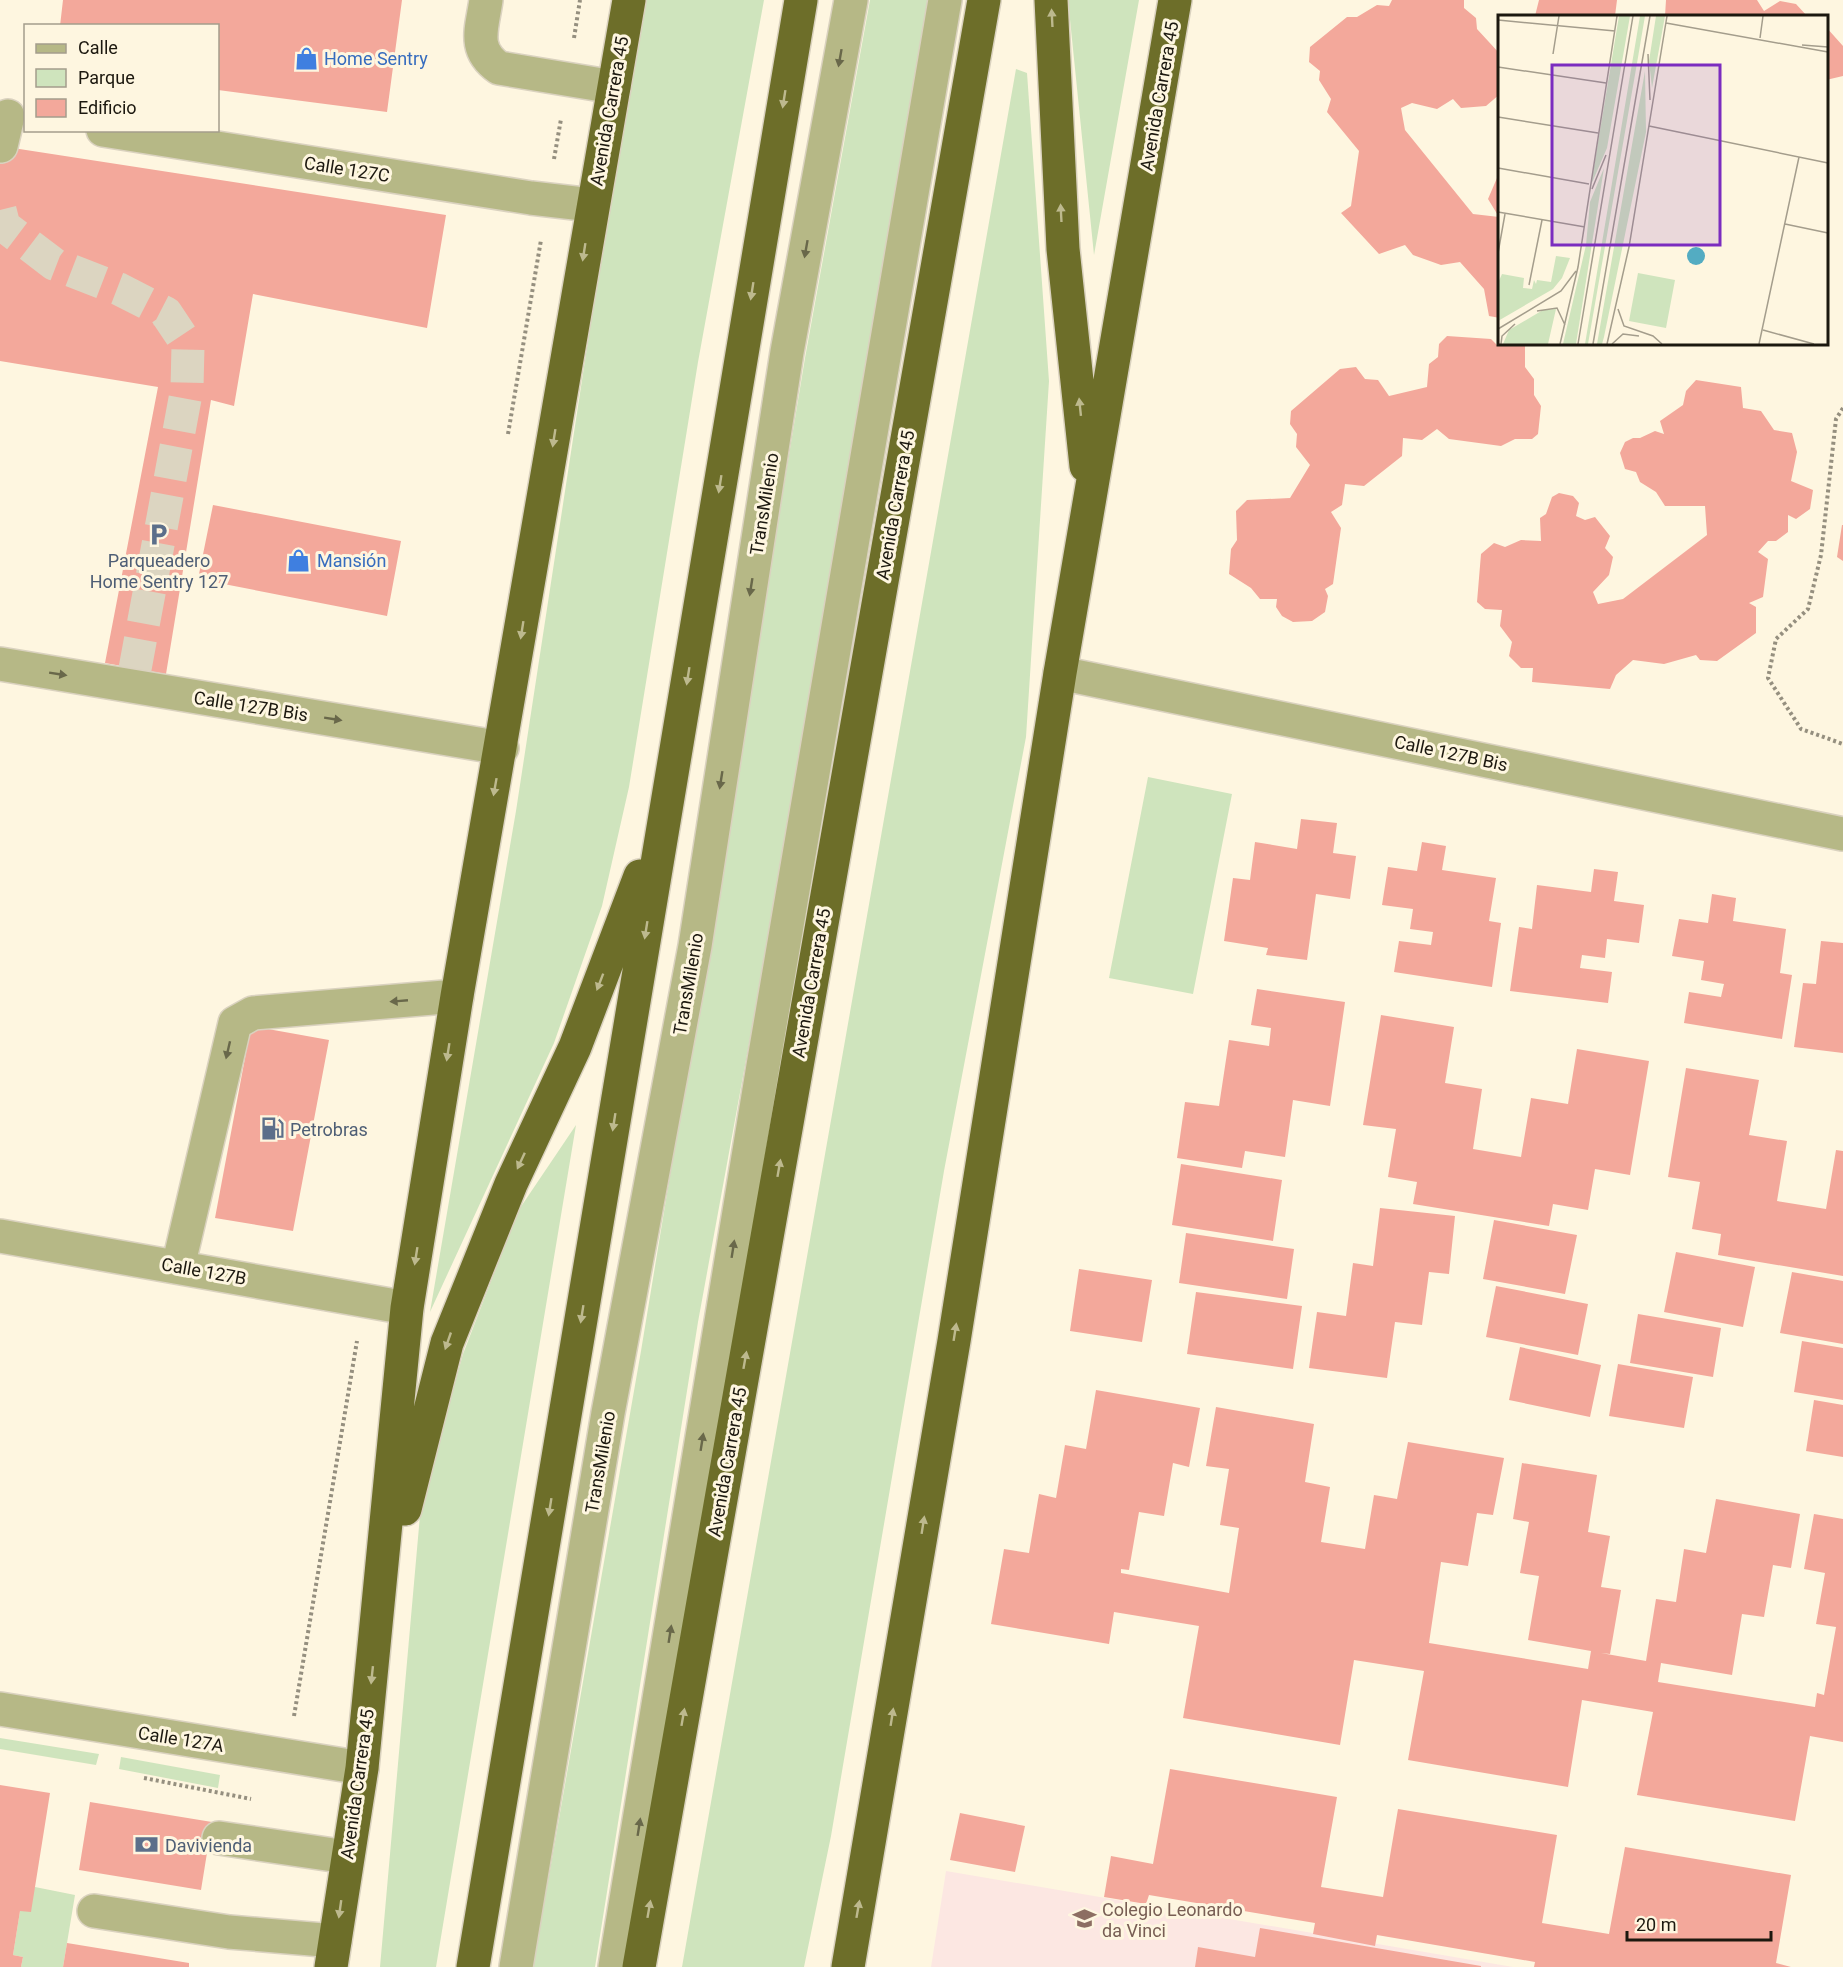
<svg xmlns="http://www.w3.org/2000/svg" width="1843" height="1967" viewBox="0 0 1843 1967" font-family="Roboto,sans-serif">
  <rect width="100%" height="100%" fill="#fef6e0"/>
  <!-- education -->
  <path fill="#fce7e2" d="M946,1871L1513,1967H931Z"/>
  <!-- green -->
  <path fill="#cfe4bd" d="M645,0H764L698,362L629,787L602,906L554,1043L430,1312L516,811L611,191Z
    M870,0H933L824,634L698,1322L595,1967H533L641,1351L805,358Z
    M1068,0H1139L1094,255Z
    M1016,69L1027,73L1049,381L1026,737L944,1171L831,1836L804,1967H682Z
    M1148,777L1232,794L1193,994L1109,978Z
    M576,1125L436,1967H380L421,1504L463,1354L518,1211Z
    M0,1738L99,1754L96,1765L0,1749Z
    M121,1757L220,1775L218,1788L119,1769Z
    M35,1887L75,1895L63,1967H21L23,1957L13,1955L20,1911Z"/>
  <!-- building -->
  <path fill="#f3a89b" d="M63,0H402L387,112L218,90V26H60Z
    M1392,0H1464V8L1476,18L1477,29L1500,54V94L1486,106L1461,108L1453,99L1437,109L1412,103L1401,108L1405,130L1473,214L1499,217L1488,199L1500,171V318L1489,316L1484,289L1460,262L1441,265L1413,255L1405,245L1379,254L1341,213L1351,206L1359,151L1327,112L1331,99L1319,80L1320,71L1309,62L1310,47L1347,17H1357L1377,5L1389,6Z
    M1539,0H1617L1615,16H1535Z
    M1666,0H1757L1764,11L1780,1L1796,4L1807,16H1665Z
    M1826,27L1843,46V76L1826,80Z
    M0,146L446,215L427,328L253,294L234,406L211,400L166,674L105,663L158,387L0,361Z
    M1447,336L1491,339L1497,345H1525V367L1534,379V395L1541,406L1538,434L1532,439H1515L1501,446L1449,439L1437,429L1422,440L1403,438L1402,456L1364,486L1345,484L1342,505L1331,512L1341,528L1333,584L1325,589L1328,596L1325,612L1312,621L1293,622L1282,616L1276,607L1277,599H1260L1251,588L1229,574L1231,549L1237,540L1236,511L1247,500L1290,498L1310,465L1296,447L1297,434L1290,424L1291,411L1340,369L1356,367L1365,379L1378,380L1389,396L1427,387L1429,364L1438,357L1439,344Z
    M1696,380L1741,387L1743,408L1761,411L1774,430L1792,433L1797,452L1791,481L1813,490L1810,509L1796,519L1788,515V532L1776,541H1768L1758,552L1768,559L1763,597L1749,603L1756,607V633L1717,661L1700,660L1696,655L1664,664L1633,660L1616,675L1610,689L1532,682L1533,668H1521L1509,656L1512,642L1500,626L1502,610L1485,609L1477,602L1481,554L1494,543L1505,547L1521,540L1541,541L1540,518L1546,514L1552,497L1559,493L1573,496L1579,503L1576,516L1585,520L1595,517L1610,536L1605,548L1613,557L1609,575L1593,592L1598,604L1623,599L1707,535L1705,506H1665L1656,492L1640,482L1636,472L1625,469L1620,453L1625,442L1633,438H1640L1655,431L1664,434L1660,421L1683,405L1686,391Z
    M213,505L401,541L387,616L198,579Z
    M1842,525H1843V561L1837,557Z
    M1301,819L1337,823L1333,853L1356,856L1350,899L1316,894L1307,960L1266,955L1268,948L1224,941L1233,878L1250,880L1255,842L1297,849Z
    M1422,842L1446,846L1442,870L1496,878L1489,921L1501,923L1492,987L1394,972L1399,941L1431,945L1433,932L1410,929L1413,909L1382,905L1388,867L1417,871Z
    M1594,869L1618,872L1614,901L1644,905L1639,943L1607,939L1605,958L1582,955L1580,968L1612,972L1608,1003L1510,991L1519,927L1532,929L1537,885L1591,892Z
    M1712,894L1736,898L1733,921L1786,929L1780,973L1792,975L1782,1039L1684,1023L1689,992L1721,997L1724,984L1701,980L1704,961L1672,956L1679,919L1708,923Z
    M1821,941L1843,943V1053L1794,1047L1803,983L1816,984Z
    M1257,989L1345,1002L1330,1106L1293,1100L1285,1157L1245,1151L1242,1168L1177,1158L1185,1102L1219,1106L1229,1040L1269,1046L1271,1028L1251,1025Z
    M1381,1015L1454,1027L1445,1083L1482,1089L1473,1149L1521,1157L1531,1098L1568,1104L1577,1049L1649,1061L1630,1175L1595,1169L1588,1210L1553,1204L1549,1226L1413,1204L1417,1182L1388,1177L1396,1129L1363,1125Z
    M251,1026L329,1040L293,1231L215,1218Z
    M1686,1068L1759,1080L1749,1135L1787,1141L1777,1201L1826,1209L1836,1150L1843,1151V1276L1718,1255L1721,1234L1692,1229L1700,1182L1668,1177Z
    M1181,1164L1282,1180L1273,1241L1172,1225Z
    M1380,1208L1455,1216L1449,1274L1429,1272L1422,1325L1395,1322L1387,1378L1309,1368L1317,1312L1346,1316L1353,1263L1373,1266Z
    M1494,1220L1577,1235L1565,1294L1483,1279Z
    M1186,1233L1294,1249L1287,1299L1179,1283Z
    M1676,1252L1755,1267L1743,1327L1664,1312Z
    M1079,1269L1152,1280L1142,1342L1070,1331Z
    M1792,1272L1843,1281V1344L1780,1333Z
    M1496,1286L1588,1304L1578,1355L1486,1337Z
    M1196,1292L1302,1306L1293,1369L1187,1354Z
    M1638,1314L1721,1328L1713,1377L1630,1363Z
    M1802,1341L1843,1348V1400L1794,1392Z
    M1520,1347L1601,1365L1590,1417L1509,1400Z
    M1618,1364L1693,1377L1684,1428L1609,1416Z
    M1096,1390L1200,1408L1189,1467L1173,1463L1164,1516L1139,1512L1129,1570L1121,1569V1573L1229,1593L1239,1528L1220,1525L1229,1469L1206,1466L1216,1407L1314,1424L1305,1482L1330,1487L1321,1542L1365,1549L1374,1495L1397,1499L1408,1442L1504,1458L1493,1515L1477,1513L1468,1566L1441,1562L1429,1643L1588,1669L1591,1651L1528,1640L1539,1576L1520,1573L1529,1522L1513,1519L1522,1463L1597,1475L1588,1532L1610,1536L1601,1587L1621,1590L1610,1654L1601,1653L1646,1661L1656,1599L1676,1602L1684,1549L1706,1553L1716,1499L1800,1514L1791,1568L1773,1565L1764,1617L1742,1614L1732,1675L1661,1663L1658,1682L1815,1707L1817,1693L1824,1695L1836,1627L1816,1624L1825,1573L1804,1569L1814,1514L1843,1519V1742L1810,1736L1795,1821L1637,1795L1653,1712L1582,1700L1568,1787L1408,1760L1424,1671L1354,1660L1340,1745L1183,1718L1199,1626L1114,1612L1109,1644L991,1624L1004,1549L1029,1553L1039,1494L1056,1498L1065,1445L1086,1449Z
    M1814,1400L1843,1405V1457L1806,1451Z
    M1170,1769L1337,1797L1321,1887L1383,1897L1398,1809L1557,1835L1542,1923L1609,1934L1625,1847L1791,1875L1776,1963L1791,1967H1534L1535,1962L1377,1935L1375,1946L1313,1934L1315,1923L1149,1895L1146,1904L1104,1897L1111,1856L1153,1864Z
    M0,1785L50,1793L31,1912L20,1911L13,1955L23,1957L21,1967H0Z
    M90,1802L212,1822L201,1890L79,1870Z
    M960,1813L1025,1826L1015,1872L950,1860Z
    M1260,1928L1481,1966V1967H1195L1198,1947L1255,1957Z
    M67,1943L189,1963V1967H63Z"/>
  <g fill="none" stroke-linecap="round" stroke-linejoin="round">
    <!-- minor-tunnel -->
    <path stroke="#dcd5c1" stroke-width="33" stroke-dasharray="33 16" stroke-linecap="butt" d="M0,210L4,226L54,264L119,289L166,313L188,346L187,388L135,669"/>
    <defs>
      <path id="minor" d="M486,0C482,29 472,49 499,68L614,87
        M103,130L531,198L592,205
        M1,146L8,116
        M0,664L502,748
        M1060,673L1843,834
        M0,1236L407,1308
        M178,1267L235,1023L253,1013L457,996
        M0,1709L362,1768
        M219,1838L347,1857
        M94,1911L229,1932L335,1941
        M516,1967L608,1413L695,946L787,352L851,0
        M615,1967L763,1066L945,0"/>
      <path id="highway" d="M1051,0L1063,249L1086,466
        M405,1509L447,1343L511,1184L575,1047L640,876
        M331,1967L362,1768L407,1308L457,996L629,0
        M473,1967L801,0
        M639,1967L984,0
        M848,1967L954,1341L1060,673L1175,0"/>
    </defs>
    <!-- minor casing -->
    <use href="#minor" stroke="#dad2bf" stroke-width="36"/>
    <!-- highway casing -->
    <use href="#highway" stroke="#dad2bf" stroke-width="36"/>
    <!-- path -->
    <path stroke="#958f7f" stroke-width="4" stroke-dasharray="3 3" stroke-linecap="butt" d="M574,38L580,0
      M554,159L561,119
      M1843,408L1836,419L1821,555L1808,609L1776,639L1768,678L1801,729L1843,744
      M508,434L541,240
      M294,1716L357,1341
      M144,1778L251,1799"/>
    <!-- minor -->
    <use href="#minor" stroke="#b6b886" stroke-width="33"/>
    <!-- highway -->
    <use href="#highway" stroke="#6d6e29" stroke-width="33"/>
  </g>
  <!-- one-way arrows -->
  <defs><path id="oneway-solid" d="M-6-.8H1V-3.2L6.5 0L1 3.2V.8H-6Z" transform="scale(1.5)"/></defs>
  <g fill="#bdb98e">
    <use href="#oneway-solid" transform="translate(1052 18) rotate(-93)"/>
    <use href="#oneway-solid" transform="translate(784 99) rotate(99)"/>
    <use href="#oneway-solid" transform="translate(1061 213) rotate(-93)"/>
    <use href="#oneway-solid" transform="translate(584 252) rotate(99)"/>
    <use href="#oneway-solid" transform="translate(752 291) rotate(99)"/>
    <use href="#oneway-solid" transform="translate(1080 407) rotate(-96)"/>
    <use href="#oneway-solid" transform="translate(554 438) rotate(99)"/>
    <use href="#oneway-solid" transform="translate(720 484) rotate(99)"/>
    <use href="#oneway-solid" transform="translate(522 630) rotate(99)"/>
    <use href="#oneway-solid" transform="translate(688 676) rotate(99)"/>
    <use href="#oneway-solid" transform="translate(495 787) rotate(100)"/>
    <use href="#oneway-solid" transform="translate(646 930) rotate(99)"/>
    <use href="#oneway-solid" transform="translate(600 982) rotate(111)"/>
    <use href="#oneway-solid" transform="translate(448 1052) rotate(99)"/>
    <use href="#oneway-solid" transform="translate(614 1122) rotate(99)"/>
    <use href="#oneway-solid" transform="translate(521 1161) rotate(115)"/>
    <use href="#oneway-solid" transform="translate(779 1168) rotate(-80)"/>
    <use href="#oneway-solid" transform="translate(416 1256) rotate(99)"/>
    <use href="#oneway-solid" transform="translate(582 1314) rotate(99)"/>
    <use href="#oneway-solid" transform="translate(955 1332) rotate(-81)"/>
    <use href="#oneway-solid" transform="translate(448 1341) rotate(109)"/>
    <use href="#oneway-solid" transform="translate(745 1360) rotate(-80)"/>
    <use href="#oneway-solid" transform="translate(550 1507) rotate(99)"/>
    <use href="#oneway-solid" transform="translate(923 1525) rotate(-81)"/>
    <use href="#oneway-solid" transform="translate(372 1675) rotate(96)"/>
    <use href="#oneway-solid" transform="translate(683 1717) rotate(-80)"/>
    <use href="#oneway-solid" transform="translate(892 1717) rotate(-81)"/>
    <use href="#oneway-solid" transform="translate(340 1909) rotate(98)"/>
    <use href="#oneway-solid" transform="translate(649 1909) rotate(-80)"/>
    <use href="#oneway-solid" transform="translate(858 1909) rotate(-80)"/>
  </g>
  <g fill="#69684a">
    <use href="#oneway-solid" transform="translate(840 58) rotate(100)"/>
    <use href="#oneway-solid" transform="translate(806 249) rotate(100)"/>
    <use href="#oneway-solid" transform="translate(751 587) rotate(99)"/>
    <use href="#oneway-solid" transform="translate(58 674) rotate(9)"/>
    <use href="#oneway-solid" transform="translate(333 719) rotate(9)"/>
    <use href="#oneway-solid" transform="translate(721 780) rotate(99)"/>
    <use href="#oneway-solid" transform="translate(399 1001) rotate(175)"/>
    <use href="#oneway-solid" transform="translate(228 1050) rotate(103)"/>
    <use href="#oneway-solid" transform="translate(733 1249) rotate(-81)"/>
    <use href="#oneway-solid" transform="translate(702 1442) rotate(-81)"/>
    <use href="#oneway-solid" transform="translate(670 1634) rotate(-81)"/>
    <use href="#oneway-solid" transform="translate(639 1827) rotate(-81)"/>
  </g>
  <!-- icons -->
  <defs>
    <symbol id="shop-bare" viewBox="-9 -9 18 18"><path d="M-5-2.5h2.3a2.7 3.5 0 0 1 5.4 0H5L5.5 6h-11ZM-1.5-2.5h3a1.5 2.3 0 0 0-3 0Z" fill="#3f7fe0" stroke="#fef6e0" stroke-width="2.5" paint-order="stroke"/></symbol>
    <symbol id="parking-bare" viewBox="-9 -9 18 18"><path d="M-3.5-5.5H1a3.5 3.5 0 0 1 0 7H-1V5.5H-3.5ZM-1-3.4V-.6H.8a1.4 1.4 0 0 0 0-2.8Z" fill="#5c6f8a" stroke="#fef6e0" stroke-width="2.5" paint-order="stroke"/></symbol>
    <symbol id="fuel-bare" viewBox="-9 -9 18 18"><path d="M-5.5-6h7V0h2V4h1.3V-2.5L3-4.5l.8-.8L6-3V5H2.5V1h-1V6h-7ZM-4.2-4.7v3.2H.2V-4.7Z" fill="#5c6f8a" stroke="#fef6e0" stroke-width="2.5" paint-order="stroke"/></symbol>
    <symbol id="bank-bare" viewBox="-9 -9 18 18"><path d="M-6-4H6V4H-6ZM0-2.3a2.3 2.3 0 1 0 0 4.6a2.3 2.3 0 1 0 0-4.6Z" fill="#5c6f8a" stroke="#fef6e0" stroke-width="2.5" paint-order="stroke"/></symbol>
    <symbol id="school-bare" viewBox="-9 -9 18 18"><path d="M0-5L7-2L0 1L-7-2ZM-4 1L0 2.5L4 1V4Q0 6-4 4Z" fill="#8d6e63" stroke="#fef6e0" stroke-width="2.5" paint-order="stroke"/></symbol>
  </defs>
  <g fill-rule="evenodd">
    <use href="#shop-bare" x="290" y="42" width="33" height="33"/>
    <use href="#parking-bare" x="142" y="518" width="33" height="33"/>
    <use href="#shop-bare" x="282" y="544" width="33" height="33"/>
    <use href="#fuel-bare" x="256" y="1112" width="33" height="33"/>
    <use href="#bank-bare" x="130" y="1828" width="33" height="33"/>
    <use href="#school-bare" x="1068" y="1902" width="33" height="33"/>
  </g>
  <g text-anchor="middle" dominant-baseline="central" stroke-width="6" stroke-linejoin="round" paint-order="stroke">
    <!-- shop labels -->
    <g font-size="18" fill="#366cbe" stroke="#fef6e0" text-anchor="start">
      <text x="324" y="58">Home Sentry</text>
      <text x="317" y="560">Mansión</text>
    </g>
    <!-- street labels -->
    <g font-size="18" fill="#1c180f" stroke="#fef6e0">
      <text transform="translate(1159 96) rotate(-80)">Avenida Carrera 45</text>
      <text transform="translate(609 111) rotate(-80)">Avenida Carrera 45</text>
      <text transform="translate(347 169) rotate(9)">Calle 127C</text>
      <text transform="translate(764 504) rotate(-81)">TransMilenio</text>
      <text transform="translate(895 505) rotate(-80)">Avenida Carrera 45</text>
      <text transform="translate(251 706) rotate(9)">Calle 127B Bis</text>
      <text transform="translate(1451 753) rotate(12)">Calle 127B Bis</text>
      <text transform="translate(811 983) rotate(-80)">Avenida Carrera 45</text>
      <text transform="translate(688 984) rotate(-80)">TransMilenio</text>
      <text transform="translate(204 1271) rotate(10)">Calle 127B</text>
      <text transform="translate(600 1462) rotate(-80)">TransMilenio</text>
      <text transform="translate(727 1462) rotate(-80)">Avenida Carrera 45</text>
      <text transform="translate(181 1739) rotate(9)">Calle 127A</text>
      <text transform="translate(357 1784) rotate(-82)">Avenida Carrera 45</text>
    </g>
    <!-- service labels -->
    <g font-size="18" fill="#4e5e75" stroke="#fef6e0" text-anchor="start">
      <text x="159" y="560" text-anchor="middle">Parqueadero<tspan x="159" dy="21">Home Sentry 127</tspan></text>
      <text x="290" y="1129">Petrobras</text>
      <text x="165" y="1845">Davivienda</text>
    </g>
    <!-- education labels -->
    <g font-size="18" fill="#785e54" stroke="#fef6e0" text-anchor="start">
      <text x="1102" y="1909">Colegio Leonardo<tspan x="1102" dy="21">da Vinci</tspan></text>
    </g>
  </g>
  <!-- overview -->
  <g transform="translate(1498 15)">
    <rect width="330" height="330" fill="#fef6e0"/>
    <path d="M121,1H132L109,133L93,170ZM142,1H147L138,54L90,329H87ZM158,1H167L154,73L151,46ZM147,56L148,117L106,322L104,329H99ZM106,153L78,329H65L88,230L92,187ZM58,241L72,243L64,263L55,274L0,306V268L4,259L26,263L25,273L34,274L36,265L38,269L39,265L53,267ZM140,258L177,265L168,313L131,306ZM58,294L50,329H5L11,315L45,295Z" fill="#cfe4bd"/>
    <path d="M189 241a9 9 0 1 1 18 0a9 9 0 1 1-18 0Z" fill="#53acc2"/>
    <path fill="none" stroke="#a49d8c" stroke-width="1.5" d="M0,5L117,16M168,8L330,37M262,23L265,1M304,30L330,32M55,39L61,1M150,39L152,85M0,52L108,68M0,102L100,118M151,111L330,148M0,153L91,169M94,174L108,140M0,197L87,212M287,209L330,218M0,238L7,199M31,270L44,205M120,294L126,311L155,321L164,329M39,296L59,293L67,310M0,314L63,276L78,256M265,315L316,329M3,329L4,321L17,309M62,329L80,252L119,1M80,329L135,1M95,329L152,1M109,329L131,232L169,1M114,329L125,319L141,321M261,329L301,142"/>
    <path fill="#7b2cbf" fill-opacity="0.15" stroke="#7b2cbf" stroke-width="3" d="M54,50H222V230H54Z"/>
    <rect width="330" height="330" fill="none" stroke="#1c180f" stroke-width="3"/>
  </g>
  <!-- legend -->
  <rect x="24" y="24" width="195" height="108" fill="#fef6e0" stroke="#a49d8c" stroke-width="1.5"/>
  <rect x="36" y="44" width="30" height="9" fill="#b6b886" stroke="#a49d8c" stroke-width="1.5"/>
  <text x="78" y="54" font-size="18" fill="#1c180f">Calle</text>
  <rect x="36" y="69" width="30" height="18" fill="#cfe4bd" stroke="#a49d8c" stroke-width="1.5"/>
  <text x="78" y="84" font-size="18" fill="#1c180f">Parque</text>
  <rect x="36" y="99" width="30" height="18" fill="#f3a89b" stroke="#a49d8c" stroke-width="1.5"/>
  <text x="78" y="114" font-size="18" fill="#1c180f">Edificio</text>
  <!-- scale -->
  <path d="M1627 1931v9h144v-9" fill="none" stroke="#1c180f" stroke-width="3"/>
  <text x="1636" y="1931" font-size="18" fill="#1c180f" stroke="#fef6e0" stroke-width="4.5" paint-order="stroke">20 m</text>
</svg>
